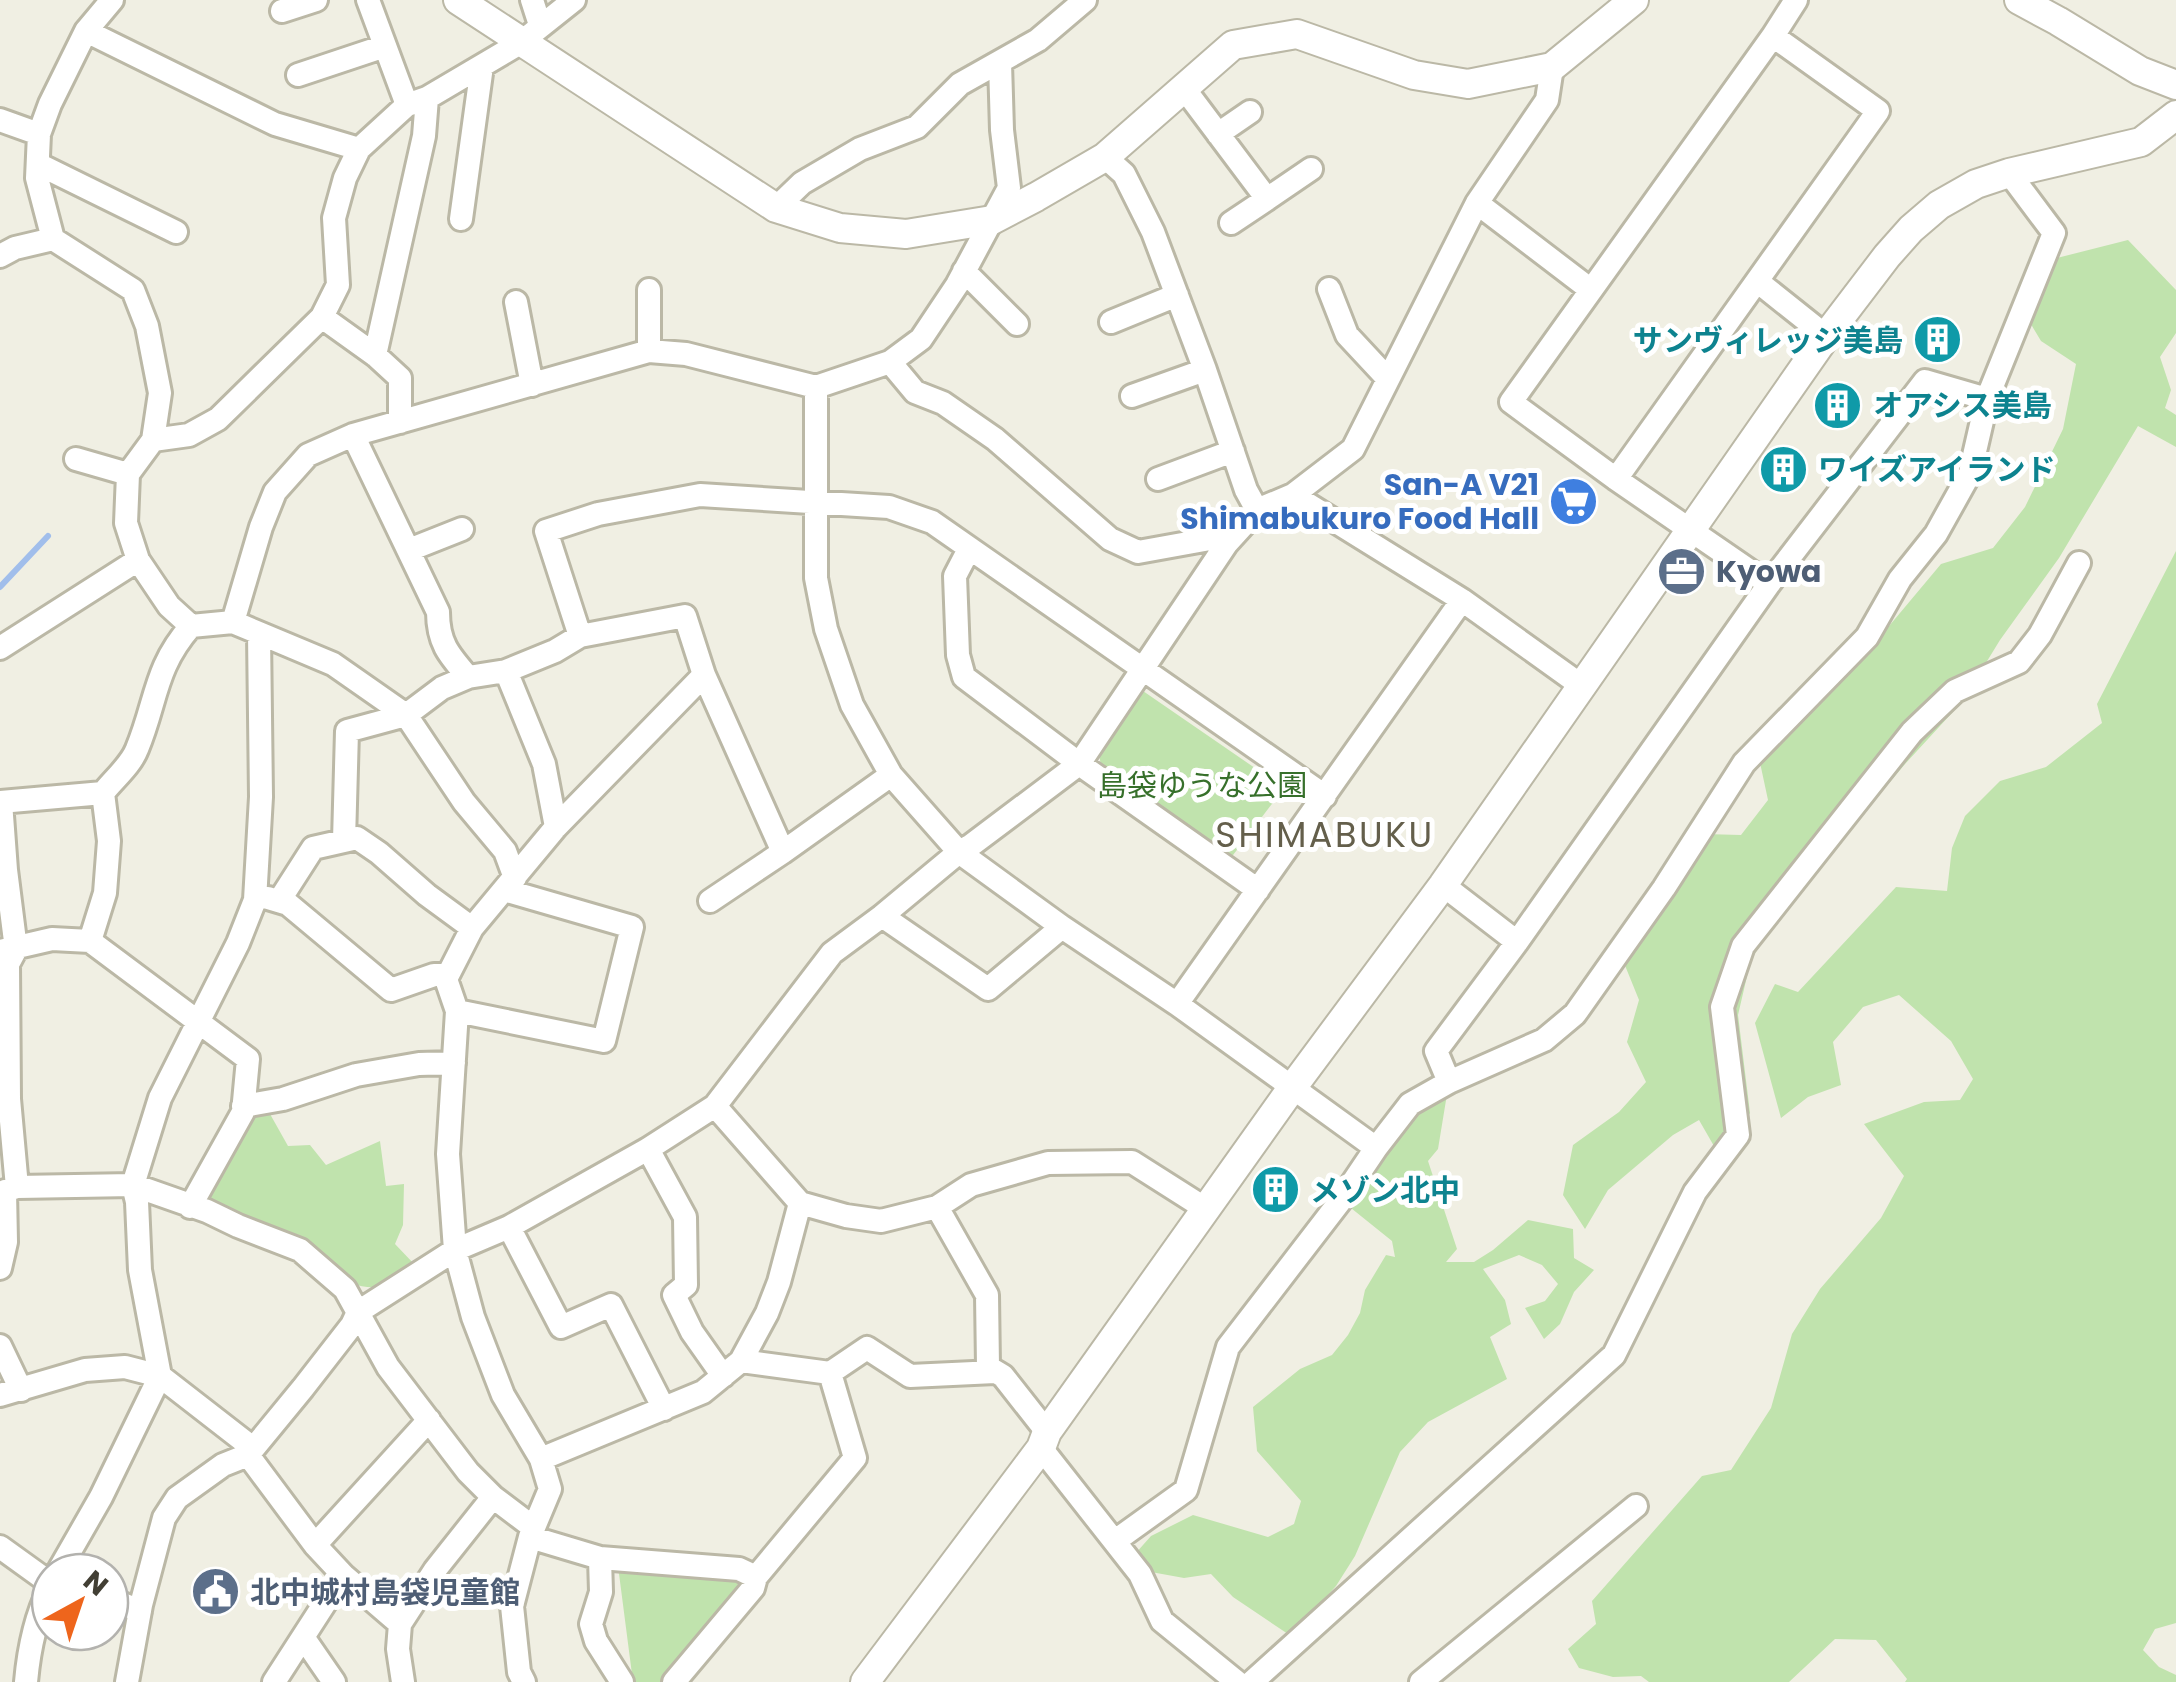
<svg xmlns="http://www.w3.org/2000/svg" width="2176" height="1682" viewBox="0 0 2176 1682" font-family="Poppins,'Noto Sans JP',sans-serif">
  <rect width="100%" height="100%" fill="#f0efe3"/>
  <!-- green -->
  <path fill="#c0e3ad" d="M2128,240L2176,290V333L2160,357L2171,390L2165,408L2176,415V447L2138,426L2059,558L2000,640L1962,702L1905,764L1792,899L1751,959L1738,1015L1750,1113L1722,1160L1699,1120L1673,1135L1608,1190L1585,1229L1563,1195L1573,1145L1619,1112L1646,1082L1627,1042L1639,1000L1624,963L1704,834L1741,835L1768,800L1759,758L1874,644L1941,564L1993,548L2025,507L2063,429L2076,364L2041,341L2026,316L2053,259Z
    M2176,551V1623L2155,1629L2143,1650L2159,1667L2176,1675V1682H1905L1907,1679L1876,1640L1835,1639L1789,1682H1649L1641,1676L1613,1677L1579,1668L1568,1649L1596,1624L1592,1601L1702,1476L1731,1470L1771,1408L1792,1334L1820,1289L1881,1218L1904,1176L1864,1124L1924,1102L1960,1100L1973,1079L1951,1041L1899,995L1863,1007L1833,1042L1841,1085L1808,1097L1781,1118L1755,1023L1775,984L1798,992L1896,887L1947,891L1952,848L1965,816L2000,781L2046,767L2102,723L2097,704Z
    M1143,691L1284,788L1230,859L1101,770L1099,749Z
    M1449,1082L1438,1149L1428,1161L1457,1249L1446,1262H1474L1493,1250L1528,1220L1573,1229L1574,1258L1594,1270L1574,1292L1560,1324L1544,1339L1525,1308L1545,1301L1558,1284L1542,1265L1519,1255L1483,1269L1505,1300L1511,1324L1490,1337L1507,1379L1428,1422L1400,1452L1355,1556L1336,1586L1291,1636L1233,1597L1211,1574L1184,1578L1151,1572L1135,1554L1151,1536L1193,1515L1268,1537L1294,1524L1301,1501L1257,1451L1253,1407L1300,1369L1332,1355L1348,1335L1360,1313L1365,1290L1386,1255L1395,1257L1392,1241L1341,1200L1376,1148Z
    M270,1114L288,1146L310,1145L326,1165L380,1141L386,1186L404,1184L403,1225L395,1244L415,1265C391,1285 380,1293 350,1283L200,1201L243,1119Z
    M618,1566L741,1575L743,1587L663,1682H633Z"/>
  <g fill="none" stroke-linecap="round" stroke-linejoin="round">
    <!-- stream -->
    <path stroke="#a1beeb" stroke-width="6" d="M0,587L48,536"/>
    <defs>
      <path id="minor" d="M112,0L86,31L50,104L39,134L37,178L53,239L133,290L147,326L160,393L153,440L128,474L126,523L138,560L169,606L191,626
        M368,0L407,105
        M532,0L540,25
        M282,11L316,0
        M86,31L275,124L359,149
        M298,75L385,46
        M1183,87L1267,199L1311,169
        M0,120L39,134
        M1218,134L1250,112
        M1105,157L1124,174L1153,232L1205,370L1246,490L1257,510
        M38,164L176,232
        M1477,203L1591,290
        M776,208L802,183L860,149L917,127L960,84L1038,40L1085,0
        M461,219L482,66
        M1231,223L1267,199
        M0,256L15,248L53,239
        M964,271L1017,324
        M1757,281L1826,336
        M1329,289L1347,335L1388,379
        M516,302L532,385
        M322,317L375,355L400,378V422
        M1111,322L1177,295
        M649,351V290
        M375,355L424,136L427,98
        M890,362L915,392L943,403L995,439L1110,539L1138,552L1210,539L1227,543
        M816,387V578L826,629L852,705L891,775L959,852L1062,927L1177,1004L1376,1148
        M1132,396L1205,370
        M353,435L438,612C438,643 449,655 468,677
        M153,440L189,435L218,419L322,317L338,285L334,218L345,178L359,149L407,105L427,98L520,43L574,0
        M76,459L128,474
        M1158,479L1233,451
        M1616,479L1878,111L1773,36
        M1293,495L1462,600L1582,686
        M969,549L955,576L958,655L964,677L1085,768L1258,890
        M409,550L462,529
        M1769,584L1616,479L1511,402L1773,36L1796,0
        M233,622L261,527L275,492L308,455L353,435L649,351L686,354L816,387L890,362L921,339L957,285L1009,188L1002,130L1000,63
        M580,636L546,531L598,514L700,495L889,507L932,522L1325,796
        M0,648L138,560
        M0,802L103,793C114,779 131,765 137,749C157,701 154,668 191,626L233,622L333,664L406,715L464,802L505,851L515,878
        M1,802L6,870L16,949L8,964L9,1099L17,1187
        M556,827L544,764L506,671L555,651L580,636L685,616L704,675L783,852L891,775
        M344,841L347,731L406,715L442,688L468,677L506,671
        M1443,885L1517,942
        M268,898L288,904L391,990L434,975H448
        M279,901L313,848L357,838L379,853L427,895L472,928
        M710,901L783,852
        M882,916L988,989L1062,927
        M90,941L105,893L109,841L103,793
        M0,951L52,939L90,941L248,1059L243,1112L190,1207
        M1177,1004L1462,600
        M457,1011L604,1041L632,927L504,890
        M1449,1082L1436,1051L1517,942L1769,584L1925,381L1987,399
        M243,1106L283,1099L356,1075L419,1064L454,1063
        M715,1106L800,1203L846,1216L881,1221L937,1207L971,1185L1048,1163L1132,1162L1206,1209
        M648,1149L685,1217L686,1285L674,1295L692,1332L723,1376
        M0,1193L17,1187L133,1185L207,1211L238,1226L300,1250L345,1289L388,1367L468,1472L493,1497L534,1528
        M937,1207L987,1295L988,1367L1003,1376L1047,1432
        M509,1227L561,1327L611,1305L664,1409
        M0,1268L6,1242L5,1191
        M0,1346L21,1390
        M741,1361L830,1373L855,1458L756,1577
        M830,1373L867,1348L910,1376L995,1372
        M0,1395L85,1370L125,1367L160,1376L245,1442L248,1455L315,1545L343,1575L400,1624L398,1649L403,1682
        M1041,1448L1140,1574L1162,1621L1237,1682
        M541,1459L703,1392L741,1361L767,1313L779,1282L800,1203
        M530,1537L600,1558L601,1592L591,1624L596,1641L622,1682
        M1115,1541L1186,1490L1228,1347L1341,1200L1376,1148L1410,1104L1449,1082L1544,1040L1575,1014L1664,888L1744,763L1867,637L1900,579L1936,534L1970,473L1987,399L2054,233L2009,173
        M315,1545L429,1420
        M0,1547L50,1583
        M600,1558L739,1569L756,1577L753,1588L674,1682
        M58,1572L101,1497L160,1376L140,1270L137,1202L133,1185L160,1098L238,943L255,900L261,797L259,634
        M110,1599L140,1611
        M400,1624L435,1570L493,1497
        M303,1637L334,1682
        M26,1682C29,1648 35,1618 50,1588
        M127,1682L141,1605L164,1518L177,1498L223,1465L248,1455L303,1388L352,1325L358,1312L455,1250L509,1227L648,1149L715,1106L832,953L882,916L959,852L970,846L1079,764L1227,543L1257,510L1293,495L1353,449L1477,203L1547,100L1552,67
        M274,1682L343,1575
        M524,1682L519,1672L512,1606L530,1537L550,1489L541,1459L503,1395L473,1317L455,1250L448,1154L457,1011L446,979L472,928L556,827L704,675
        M1252,1682L1614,1355L1695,1192L1738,1135L1722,1007L1743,946L1912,732L1955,691L2019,662L2040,635L2079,563
        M1421,1682L1636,1506"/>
      <path id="tertiary" d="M458,0L776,208L840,228L906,234L992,220L1036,197L1105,157L1233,45L1297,34L1414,75L1468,84L1552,67L1634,0
        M2019,0L2058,21L2140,71L2176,85
        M865,1682L1041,1448L1047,1432L1292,1088L1443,885L1826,336L1887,256L1911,229L1939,205L1976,184L2009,173L2141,142L2176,115"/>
    </defs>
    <!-- minor casing -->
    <use href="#minor" stroke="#bbb8a6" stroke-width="28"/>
    <!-- tertiary casing -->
    <use href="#tertiary" stroke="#bbb8a6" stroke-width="32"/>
    <!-- minor -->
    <use href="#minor" stroke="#fff" stroke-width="22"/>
    <!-- tertiary -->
    <use href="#tertiary" stroke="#fff" stroke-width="28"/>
  </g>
  <!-- icons -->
  <defs>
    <symbol id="building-disc" viewBox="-11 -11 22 22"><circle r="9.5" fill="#0f9aa8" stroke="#fff"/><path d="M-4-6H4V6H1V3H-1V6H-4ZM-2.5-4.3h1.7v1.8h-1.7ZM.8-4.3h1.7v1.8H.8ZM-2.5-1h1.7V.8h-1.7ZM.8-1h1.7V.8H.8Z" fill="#fff"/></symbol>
    <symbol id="supermarket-disc" viewBox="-11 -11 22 22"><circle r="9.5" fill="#3f7fe0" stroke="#fff"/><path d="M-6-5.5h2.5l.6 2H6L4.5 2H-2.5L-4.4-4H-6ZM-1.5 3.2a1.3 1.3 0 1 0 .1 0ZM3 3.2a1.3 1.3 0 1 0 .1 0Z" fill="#fff"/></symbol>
    <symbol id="office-disc" viewBox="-11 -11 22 22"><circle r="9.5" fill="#5c6f8a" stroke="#fff"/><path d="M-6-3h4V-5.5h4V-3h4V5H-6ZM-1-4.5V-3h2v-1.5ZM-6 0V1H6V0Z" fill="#fff"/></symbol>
    <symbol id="civic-disc" viewBox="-11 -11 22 22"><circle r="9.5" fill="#5c6f8a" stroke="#fff"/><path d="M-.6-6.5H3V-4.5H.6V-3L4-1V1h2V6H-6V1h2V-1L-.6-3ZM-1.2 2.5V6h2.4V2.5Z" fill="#fff"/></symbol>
  </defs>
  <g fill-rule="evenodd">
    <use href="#building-disc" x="1910" y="312" width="55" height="55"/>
    <use href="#building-disc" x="1810" y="378" width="55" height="55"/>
    <use href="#building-disc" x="1756" y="442" width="55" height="55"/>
    <use href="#supermarket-disc" x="1546" y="474" width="55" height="55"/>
    <use href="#office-disc" x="1654" y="544" width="55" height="55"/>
    <use href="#building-disc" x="1248" y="1162" width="55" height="55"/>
    <use href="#civic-disc" x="188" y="1564" width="55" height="55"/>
  </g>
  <g text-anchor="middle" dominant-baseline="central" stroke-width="10" stroke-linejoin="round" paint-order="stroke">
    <!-- culture labels -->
    <g font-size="30" font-weight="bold" fill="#0d838f" stroke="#fff" text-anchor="start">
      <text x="1903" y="340" text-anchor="end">サンヴィレッジ美島</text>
      <text x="1873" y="405">オアシス美島</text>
      <text x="1818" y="469">ワイズアイランド</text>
      <text x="1310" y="1190">メゾン北中</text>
    </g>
    <!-- shop labels -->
    <g font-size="30" font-weight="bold" fill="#366cbe" stroke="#fff" text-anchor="end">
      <text x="1539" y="484">San-A V21<tspan x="1539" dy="34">Shimabukuro Food Hall</tspan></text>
    </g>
    <!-- service labels -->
    <g font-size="30" font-weight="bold" fill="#4e5e75" stroke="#fff" text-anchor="start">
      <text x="1716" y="571">Kyowa</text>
      <text x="250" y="1592">北中城村島袋児童館</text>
    </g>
    <!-- park labels -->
    <g font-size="30" fill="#37702b" stroke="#fff">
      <text x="1202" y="785">島袋ゆうな公園</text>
    </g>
    <!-- quarter labels -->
    <g font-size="35" letter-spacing="2.5" fill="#645f4b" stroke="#fff">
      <text x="1325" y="834">SHIMABUKU</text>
    </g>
  </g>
  <!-- north arrow -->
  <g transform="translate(80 1602) rotate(40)"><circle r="48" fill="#ffffff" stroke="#b3b2ae" stroke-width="2.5"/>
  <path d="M0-8L18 38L0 25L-18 38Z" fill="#ee651c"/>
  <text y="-15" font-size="28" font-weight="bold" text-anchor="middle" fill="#423f34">N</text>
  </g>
</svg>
